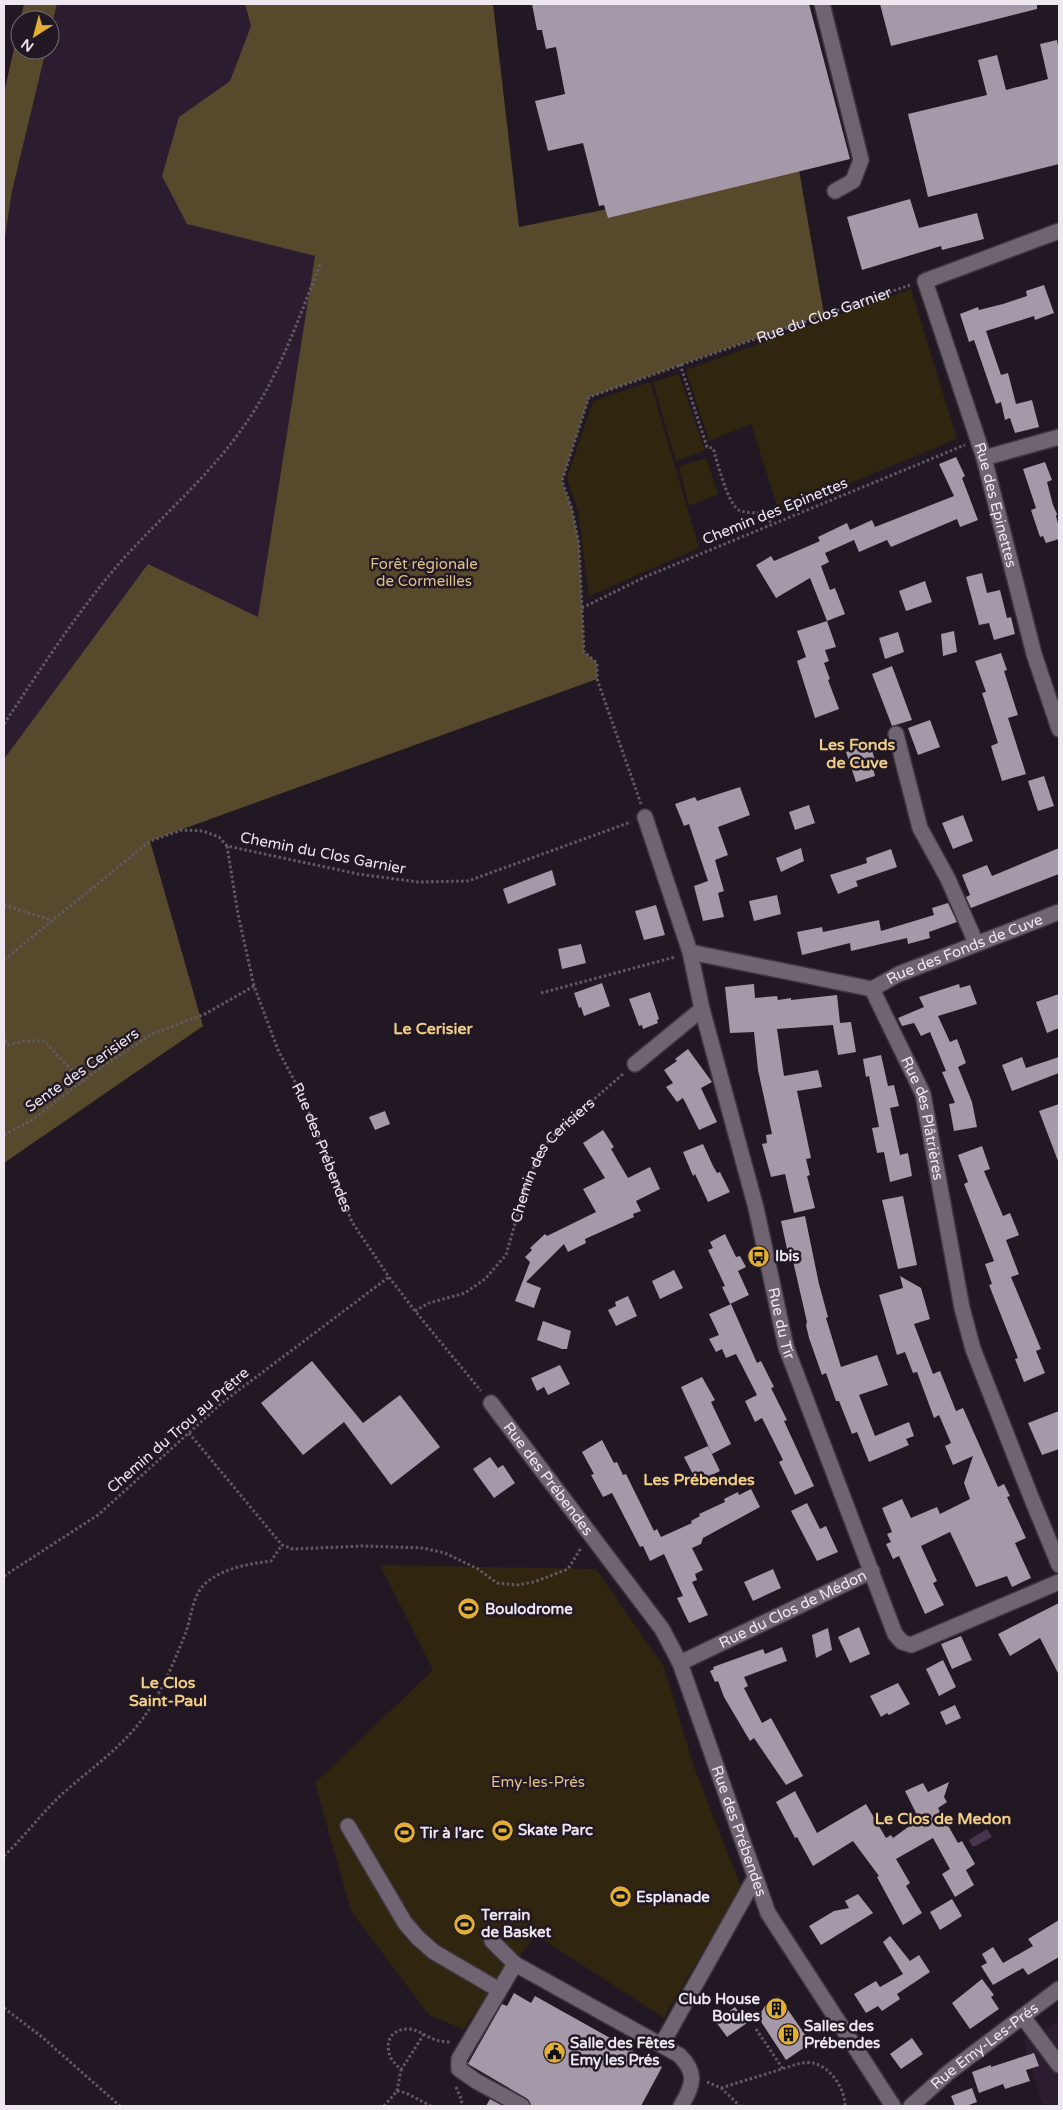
<svg xmlns="http://www.w3.org/2000/svg" width="1063" height="2110" viewBox="0 0 1063 2110" font-family="'Varela Round',sans-serif">
  <rect width="100%" height="100%" fill="#211824"/>
  <!-- built -->
  <path fill="#2b1d2f" d="M57,4H245L251,26L230,81L179,117L187,224L315,256L258,618L148,565L4,759V244L12,191L46,50H50V32Z
    M1059,2021V2106H1043L1023,2040Z"/>
  <!-- green -->
  <path fill="#30250e" d="M911,289L957,439L779,512L751,424L709,441L686,370Z
    M679,374L705,451L676,461L653,382Z
    M650,382L699,548L589,596L578,511L567,478L593,401Z
    M706,458L718,494L689,506L679,466Z
    M380,1565L596,1569L664,1667L694,1767L741,1887L664,2018L536,1935L463,2029L429,2015L351,1911L315,1783L433,1670Z"/>
  <!-- forest -->
  <path fill="#57492b" d="M24,4H57L50,32V20H20Z
    M245,4H493L519,227L799,170L824,314L589,397L562,481L572,509L579,544L584,652L597,663V679L150,841L203,1026L4,1163V759L148,564L258,617L315,256L187,224L162,176L179,117L230,81L251,26Z
    M20,22V50H46L12,191L4,244V93Z"/>
  <!-- water -->
  <path fill="#48344d" d="M987,1829L992,1837L976,1846H972L969,1840Z"/>
  <!-- building -->
  <path fill="#a598a9" d="M532,4H809L850,159L608,218L604,205L599,206L583,143L548,151L535,101L565,94L556,47L546,49L542,30H537Z
    M880,4H1037V9L891,46Z
    M1057,40L1059,51V164L928,197L908,114L987,95L978,60L997,55L1006,90L1048,79L1040,44Z
    M910,199L919,228L977,213L984,239L942,250L941,246L862,270L847,217Z
    M1044,285L1054,313L1035,320L1034,316L986,331L1001,375L1008,373L1016,404L1032,400L1039,427L1015,433L1010,418L1005,420L1001,402L996,404L974,340L969,342L960,314L978,307L979,310L1003,304L1027,296L1026,291Z
    M956,457L965,476L962,478L978,520L960,527L957,519L891,547L887,540L859,552L854,540L825,553L818,537L847,523L850,530L872,520L875,527L954,496L939,464Z
    M1045,462L1052,480L1047,482L1053,505L1057,514L1056,516L1059,527V539L1046,543L1043,536L1040,537L1031,510L1036,508L1023,469Z
    M820,541L829,562L821,566L830,590L835,588L845,614L827,621L810,578L776,598L756,565L771,556L774,561Z
    M982,573L987,593L1000,590L1007,618L1011,617L1015,634L994,640L989,623L979,625L966,577Z
    M925,581L932,602L906,611L899,591Z
    M827,621L836,647L825,650L829,661L824,663L830,679L828,680L839,709L815,718L797,661L806,657L797,631Z
    M954,631L957,652L943,656L941,634Z
    M898,632L904,652L885,659L879,638Z
    M1001,653L1007,670L1004,671L1018,715L1008,718L1026,774L1002,781L991,746L998,743L982,693L986,692L975,661Z
    M892,666L912,720L892,726L872,674Z
    M930,720L940,747L918,755L908,728Z
    M870,744L877,767L873,768L875,776L856,782L846,752Z
    M1044,776L1054,806L1038,811L1028,781Z
    M740,787L750,815L718,827L728,855L715,860L724,891L718,893L724,917L703,921L694,886L708,881L689,824L684,826L675,804L695,797L697,801Z
    M809,805L815,823L795,830L789,812Z
    M963,815L973,841L953,849L942,823Z
    M801,848L804,861L781,872L776,858Z
    M1059,848V874L971,908L966,897L970,895L962,875L987,865L992,876Z
    M891,849L897,867L856,881L858,886L838,894L830,875L867,863L866,858Z
    M552,870L556,885L508,904L503,889Z
    M777,895L781,914L754,921L749,901Z
    M948,903L957,922L929,932L930,938L908,944L907,938L851,951L850,943L802,955L797,932L822,927L823,932L879,920L881,931L934,915L932,908Z
    M656,905L665,935L644,940L635,911Z
    M581,944L586,963L562,969L558,949Z
    M602,983L610,1006L584,1016L581,1007L579,1008L574,993Z
    M754,984L755,998L777,996L778,1000L791,998V1000L837,995L840,1023L851,1022L856,1052L838,1055L833,1025L777,1029L784,1076L818,1070L822,1087L797,1091L811,1158L806,1159L810,1175L807,1176L815,1208L794,1213L785,1174L771,1177L762,1144L767,1143L766,1135L772,1134L758,1070L754,1032L730,1033L725,987Z
    M959,984L960,988L970,985L977,1004L938,1016L950,1042L957,1039L966,1063L958,1067L972,1102L977,1127L954,1131L949,1104L955,1103L942,1072L946,1071L930,1032L921,1036L914,1023L902,1026L898,1018L924,1007L919,997Z
    M650,992L659,1019L657,1020L658,1023L643,1029L642,1025L639,1026L629,999Z
    M1059,994V1028L1047,1033L1036,1002Z
    M688,1049L712,1082L701,1088L717,1122L699,1130L683,1098L677,1102L666,1087L673,1083L664,1070L677,1061L675,1059Z
    M881,1055L888,1086L894,1085L899,1106L890,1108L900,1155L908,1153L912,1176L890,1182L884,1152L877,1153L872,1128L879,1127L869,1076L866,1077L863,1059Z
    M1022,1057L1026,1068L1059,1057V1073L1012,1091L1002,1065Z
    M1059,1104V1160L1058,1161L1039,1111Z
    M385,1111L390,1124L375,1130L369,1117Z
    M603,1130L614,1147L611,1149L628,1178L650,1167L660,1189L636,1201L641,1211L633,1214L634,1217L585,1239L586,1243L568,1252L564,1244L526,1282L541,1288L534,1308L515,1301L530,1262L525,1257L532,1250L530,1248L545,1234L547,1236L596,1212L583,1189L605,1178L583,1143Z
    M703,1144L713,1166L717,1173L720,1172L730,1192L708,1202L695,1174L693,1176L683,1152Z
    M982,1146L990,1169L984,1171L1003,1216L1010,1213L1019,1235L1006,1240L1019,1274L1011,1277L1041,1349L1036,1351L1045,1373L1024,1382L1015,1359L1018,1358L989,1285L992,1284L985,1264L994,1261L964,1184L968,1182L958,1155Z
    M903,1196L917,1265L898,1269L882,1200Z
    M805,1216L819,1284L828,1317L826,1318L841,1367L877,1355L888,1385L859,1395L875,1436L909,1422L914,1436L906,1439L909,1445L869,1462L857,1432L852,1434L839,1401H836L826,1373L822,1375L809,1338L806,1325L807,1322L790,1248L787,1249L781,1221Z
    M725,1234L736,1257L740,1256L746,1267L738,1271L749,1295L730,1304L722,1287L725,1286L708,1250L713,1248L710,1242Z
    M674,1270L683,1288L660,1299L652,1281Z
    M900,1276L921,1288L930,1319L914,1324L933,1374L940,1371L956,1411L963,1408L998,1487L1004,1484L1010,1496L1007,1497L1026,1538L1015,1543L1031,1578L1012,1587L1007,1576L976,1587L950,1532L921,1546L937,1581L933,1583L944,1605L925,1614L899,1556L893,1559L886,1544L891,1542L887,1534L892,1532L882,1508L902,1499L911,1518L937,1507L940,1514L970,1499L964,1483L973,1456L953,1465L945,1446L951,1443L939,1415L934,1418L917,1372L913,1373L905,1352L897,1355L879,1295L903,1288Z
    M628,1296L637,1316L616,1326L608,1310L616,1306L615,1302Z
    M731,1304L757,1363L761,1361L774,1387L771,1388L787,1420L784,1421L814,1486L795,1495L779,1462L783,1460L762,1418L755,1422L745,1401L757,1395L736,1354L726,1358L722,1349L716,1352L709,1339L719,1335L709,1314Z
    M543,1321L571,1331L567,1349H562L537,1340Z
    M312,1361L363,1423L400,1395L440,1447L391,1485L344,1422L303,1455L261,1403Z
    M560,1365L570,1384L548,1395L544,1387L537,1391L531,1378Z
    M702,1377L715,1400L711,1402L731,1444L712,1454L681,1387Z
    M1059,1411V1449L1042,1455L1028,1423Z
    M602,1440L614,1463L617,1462L623,1475L626,1474L654,1531L657,1529L661,1537L692,1523L691,1521L700,1516L699,1514L725,1502L724,1499L738,1492L739,1495L751,1489L760,1507L703,1538L701,1544L692,1548L703,1570L695,1574L697,1580L692,1582L708,1615L689,1623L677,1598L683,1596L664,1554L650,1561L643,1546L640,1547L612,1493L603,1497L591,1475L594,1474L582,1452Z
    M708,1446L720,1471L697,1482L684,1457Z
    M490,1457L498,1468L503,1465L515,1483L494,1498L473,1469Z
    M807,1503L820,1529L826,1526L838,1552L817,1561L791,1511Z
    M773,1569L781,1588L753,1601L744,1582Z
    M1059,1603V1675L1040,1638L1010,1656L998,1634Z
    M859,1627L870,1654L850,1663L838,1637Z
    M828,1628L832,1650L816,1658L812,1635Z
    M961,1636L972,1660L952,1669L941,1644Z
    M782,1647L787,1661L744,1677L748,1686L744,1688L762,1723L771,1718L803,1776L786,1785L754,1738L750,1741L724,1697L718,1681L715,1682L710,1671L714,1669L713,1667L763,1649L765,1654Z
    M943,1660L956,1687L939,1696L926,1669Z
    M898,1683L910,1704L889,1715L887,1713L881,1717L870,1696Z
    M955,1705L961,1718L946,1725L940,1712Z
    M949,1782L944,1797L947,1802L938,1808L958,1843L962,1841L975,1864L966,1870L974,1885L955,1897L942,1874L950,1869L933,1838L896,1859L910,1883L906,1886L922,1913L903,1925L877,1877L879,1876L853,1841L813,1866L797,1837L795,1838L776,1802L795,1791L817,1833L866,1804L886,1838L891,1835L893,1838L919,1819L905,1791L923,1783L928,1792Z
    M858,1894L873,1913L821,1945L809,1926L834,1911L849,1908L845,1901Z
    M952,1899L962,1916L940,1930L930,1912Z
    M1059,1920V1957L1028,1975L1023,1968L993,1985L981,1966L987,1963L982,1954L993,1947L1003,1963L1033,1946L1028,1939Z
    M890,1936L910,1961L919,1955L930,1972L897,1994L900,1999L882,2011L878,2006L866,2013L854,1994L876,1981L880,1987L903,1974L883,1942Z
    M982,1979L994,1995L991,1997L999,2009L970,2029L952,2003Z
    M514,1993L531,2003L535,1996L662,2067L641,2106H531L526,2098L468,2064L502,2004L507,2006Z
    M779,1997L811,2043L786,2060L758,2017L765,2006Z
    M735,2007L747,2023L727,2037L716,2022Z
    M912,2038L923,2054L901,2069L890,2054Z
    M1034,2053L1039,2066L1026,2070L1030,2081L1005,2089L1003,2084L979,2093L972,2072L991,2065V2067Z
    M972,2088L977,2102L966,2106H955L951,2096Z
    M490,2099L503,2106H486Z"/>
  <g fill="none" stroke-linecap="round" stroke-linejoin="round">
    <defs>
      <g id="minor">
        <path d="M822,4L861,160L853,181L835,191"/>
        <path id="s4" d="M1059,231L925,281L984,458L1034,654L1059,729"/>
        <path d="M984,458L1059,437"/>
        <path d="M896,734L920,828L948,879L976,943"/>
        <path id="s5" d="M645,817L690,952L702,1009L756,1208L786,1347L895,1634L902,1642L911,1645L1059,1582"/>
        <path d="M690,952L872,989"/>
        <path id="s6" d="M872,989L923,1094L962,1308L973,1349L1031,1497L1059,1565"/>
        <path id="s7" d="M872,989L899,974L1059,912"/>
        <path d="M635,1064L702,1009"/>
        <path id="s8" d="M491,1403L662,1629L680,1663L768,1913L893,2106"/>
        <path id="s9" d="M680,1663L872,1571"/>
        <path d="M348,1826L405,1923L418,1938L434,1952L499,1990"/>
        <path d="M492,1941L515,1964L679,2055C698,2073 693,2086 681,2106"/>
        <path d="M515,1964L459,2059V2069L476,2081L522,2106"/>
        <path d="M1023,2017L1059,2065"/>
        <path d="M662,2044L755,1878"/>
        <path id="s10" d="M911,2106L949,2072L1059,1989"/>
      </g>
    </defs>
    <!-- minor casing -->
    <use href="#minor" stroke="#3d363f" stroke-width="18"/>
    <!-- path -->
    <g stroke="#615963" stroke-width="3" stroke-dasharray="2.5 2.5" stroke-linecap="butt">
      <path d="M680,364L707,447L713,448C717,460 728,508 741,511C755,515 756,509 770,520V524"/>
      <path d="M582,608L647,576L965,445"/>
      <path d="M4,724C42,667 79,609 124,558C164,514 210,475 244,426C279,377 299,317 321,262"/>
      <path id="s1" d="M641,804L597,679V663L584,652L579,544L572,509L562,481L589,397L910,285"/>
      <path id="s2" d="M227,846L238,914L254,986L278,1050L302,1095L352,1222L389,1277L415,1311L481,1391"/>
      <path d="M4,905L51,920"/>
      <path d="M4,960L150,841L182,830L203,831L219,837L227,846L358,874L418,882L468,881L631,822"/>
      <path d="M541,993L675,957"/>
      <path d="M4,1031V1040L8,1045L24,1041H44L82,1081"/>
      <path d="M4,1135L32,1120L93,1073L152,1034L205,1014L254,986"/>
      <path id="s3" d="M415,1311L429,1303L465,1293L485,1279L506,1255L527,1182L542,1148L561,1128L623,1074"/>
      <path d="M189,1433L282,1545L293,1549L363,1546L423,1548L445,1553L478,1569L497,1583L517,1585L534,1582L568,1569L581,1548"/>
      <path d="M4,1576L98,1515L223,1402L389,1277"/>
      <path d="M4,1856C24,1837 41,1814 61,1795C91,1768 125,1746 148,1711C163,1688 174,1662 184,1637C192,1619 191,1595 207,1582C226,1567 249,1564 271,1561L282,1545"/>
      <path d="M4,2008L42,2037L120,2106"/>
      <path d="M756,2029L783,2069"/>
      <path d="M401,2070L424,2034"/>
      <path d="M707,2082L721,2088L740,2106"/>
      <path d="M456,2087L462,2101L459,2106"/>
      <path d="M721,2088L801,2063C805,2063 810,2062 813,2063C831,2067 845,2089 845,2106"/>
      <path d="M397,2091L401,2070C398,2066 393,2062 391,2058C384,2044 390,2030 406,2029C417,2028 426,2037 436,2040C441,2042 447,2041 451,2043"/>
      <path d="M384,2106L397,2091L406,2093L431,2106"/>
    </g>
    <!-- minor -->
    <use href="#minor" stroke="#706473" stroke-width="15"/>
  </g>
  <!-- icons -->
  <defs>
    <symbol id="bus-disc" viewBox="-11 -11 22 22"><circle r="9.5" fill="#e2af34" stroke="#211824"/><path d="M-5-6H5V4H4V6H2V4H-2V6H-4V4H-5ZM-3.5-4V0h7V-4ZM-3.5 1.2v1.5H-2V1.2ZM2 1.2v1.5H3.5V1.2Z" fill="#111"/></symbol>
    <symbol id="stadium-disc" viewBox="-11 -11 22 22"><circle r="9.5" fill="#e2af34" stroke="#211824"/><path d="M0-5a6.5 5 0 1 0 0 10a6.5 5 0 1 0 0-10ZM-3.5-1.8h7v3.6h-7Z" fill="#111"/></symbol>
    <symbol id="building-disc" viewBox="-11 -11 22 22"><circle r="9.5" fill="#e2af34" stroke="#211824"/><path d="M-4-6H4V6H1V3H-1V6H-4ZM-2.5-4.3h1.7v1.8h-1.7ZM.8-4.3h1.7v1.8H.8ZM-2.5-1h1.7V.8h-1.7ZM.8-1h1.7V.8H.8Z" fill="#111"/></symbol>
    <symbol id="civic-disc" viewBox="-11 -11 22 22"><circle r="9.5" fill="#e2af34" stroke="#211824"/><path d="M-.6-6.5H3V-4.5H.6V-3L4-1V1h2V6H-6V1h2V-1L-.6-3ZM-1.2 2.5V6h2.4V2.5Z" fill="#111"/></symbol>
  </defs>
  <g fill-rule="evenodd">
    <use href="#bus-disc" x="746" y="1244" width="25" height="25"/>
    <use href="#stadium-disc" x="456" y="1596" width="25" height="25"/>
    <use href="#stadium-disc" x="490" y="1818" width="25" height="25"/>
    <use href="#stadium-disc" x="392" y="1820" width="25" height="25"/>
    <use href="#stadium-disc" x="608" y="1884" width="25" height="25"/>
    <use href="#stadium-disc" x="452" y="1912" width="25" height="25"/>
    <use href="#building-disc" x="764" y="1996" width="25" height="25"/>
    <use href="#building-disc" x="776" y="2022" width="25" height="25"/>
    <use href="#civic-disc" x="542" y="2040" width="25" height="25"/>
  </g>
  <g text-anchor="middle" dominant-baseline="central" stroke-width="5" stroke-linejoin="round" paint-order="stroke">
    <!-- street labels -->
    <g font-size="15" fill="#eee7ef" stroke="#211824">
      <text stroke="none"><textPath href="#s1" startOffset="676">Rue du Clos Garnier</textPath></text>
      <text stroke="none"><textPath href="#s4" startOffset="378">Rue des Epinettes</textPath></text>
      <text transform="translate(775 511) rotate(-22)">Chemin des Epinettes</text>
      <text transform="translate(323 853) rotate(11)">Chemin du Clos Garnier</text>
      <text stroke="none"><textPath href="#s7" startOffset="101">Rue des Fonds de Cuve</textPath></text>
      <text transform="translate(82 1070) rotate(-35)">Sente des Cerisiers</text>
      <text stroke="none"><textPath href="#s6" startOffset="140">Rue des Plâtrières</textPath></text>
      <text stroke="none"><textPath href="#s2" startOffset="318">Rue des Prébendes</textPath></text>
      <text stroke="none"><textPath href="#s3" startOffset="218">Chemin des Cerisiers</textPath></text>
      <text stroke="none"><textPath href="#s5" startOffset="525">Rue du Tir</textPath></text>
      <text transform="translate(178 1430) rotate(-41)">Chemin du Trou au Prêtre</text>
      <text stroke="none"><textPath href="#s8" startOffset="95">Rue des Prébendes</textPath></text>
      <text stroke="none"><textPath href="#s9" startOffset="125">Rue du Clos de Médon</textPath></text>
      <text stroke="none"><textPath href="#s8" startOffset="500">Rue des Prébendes</textPath></text>
      <text stroke="none"><textPath href="#s10" startOffset="95">Rue Emy-Les-Prés</textPath></text>
    </g>
    <!-- park labels -->
    <g font-size="15" fill="#ddc18a" stroke="#211824">
      <text x="424" y="564">Forêt régionale<tspan x="424" dy="17">de Cormeilles</tspan></text>
      <text x="538" y="1782">Emy-les-Prés</text>
    </g>
    <!-- poi labels -->
    <g font-size="15" font-weight="bold" fill="#eee7ef" stroke="#211824" text-anchor="start">
      <text x="775" y="1256">Ibis</text>
      <text x="485" y="1609">Boulodrome</text>
      <text x="518" y="1830">Skate Parc</text>
      <text x="420" y="1833">Tir à l'arc</text>
      <text x="636" y="1897">Esplanade</text>
      <text x="481" y="1915">Terrain<tspan x="481" dy="17">de Basket</tspan></text>
      <text x="760" y="1999" text-anchor="end">Club House<tspan x="760" dy="17">Boules</tspan></text>
      <text x="804" y="2026">Salles des<tspan x="804" dy="17">Prébendes</tspan></text>
      <text x="570" y="2043">Salle des Fêtes<tspan x="570" dy="17">Emy les Prés</tspan></text>
    </g>
    <!-- neighbourhood labels -->
    <g font-size="16" font-weight="bold" fill="#f3cf86" stroke="#211824">
      <text x="857" y="745">Les Fonds<tspan x="857" dy="18">de Cuve</tspan></text>
      <text x="433" y="1029">Le Cerisier</text>
      <text x="699" y="1480">Les Prébendes</text>
      <text x="168" y="1683">Le Clos<tspan x="168" dy="18">Saint-Paul</tspan></text>
      <text x="943" y="1819">Le Clos de Medon</text>
    </g>
  </g>
  <!-- border -->
  <rect width="1063" height="2110" fill="none" stroke="#eee7ef" stroke-width="10"/>
  <!-- north arrow -->
  <g transform="translate(35 35) rotate(216)"><circle r="24" fill="#211824" stroke="#736b75"/>
  <path d="M0-4L9 19L0 12L-9 19Z" fill="#e2af34"/>
  <text y="-8" font-size="14" font-weight="bold" text-anchor="middle" fill="#eee7ef">N</text>
  </g>
</svg>
